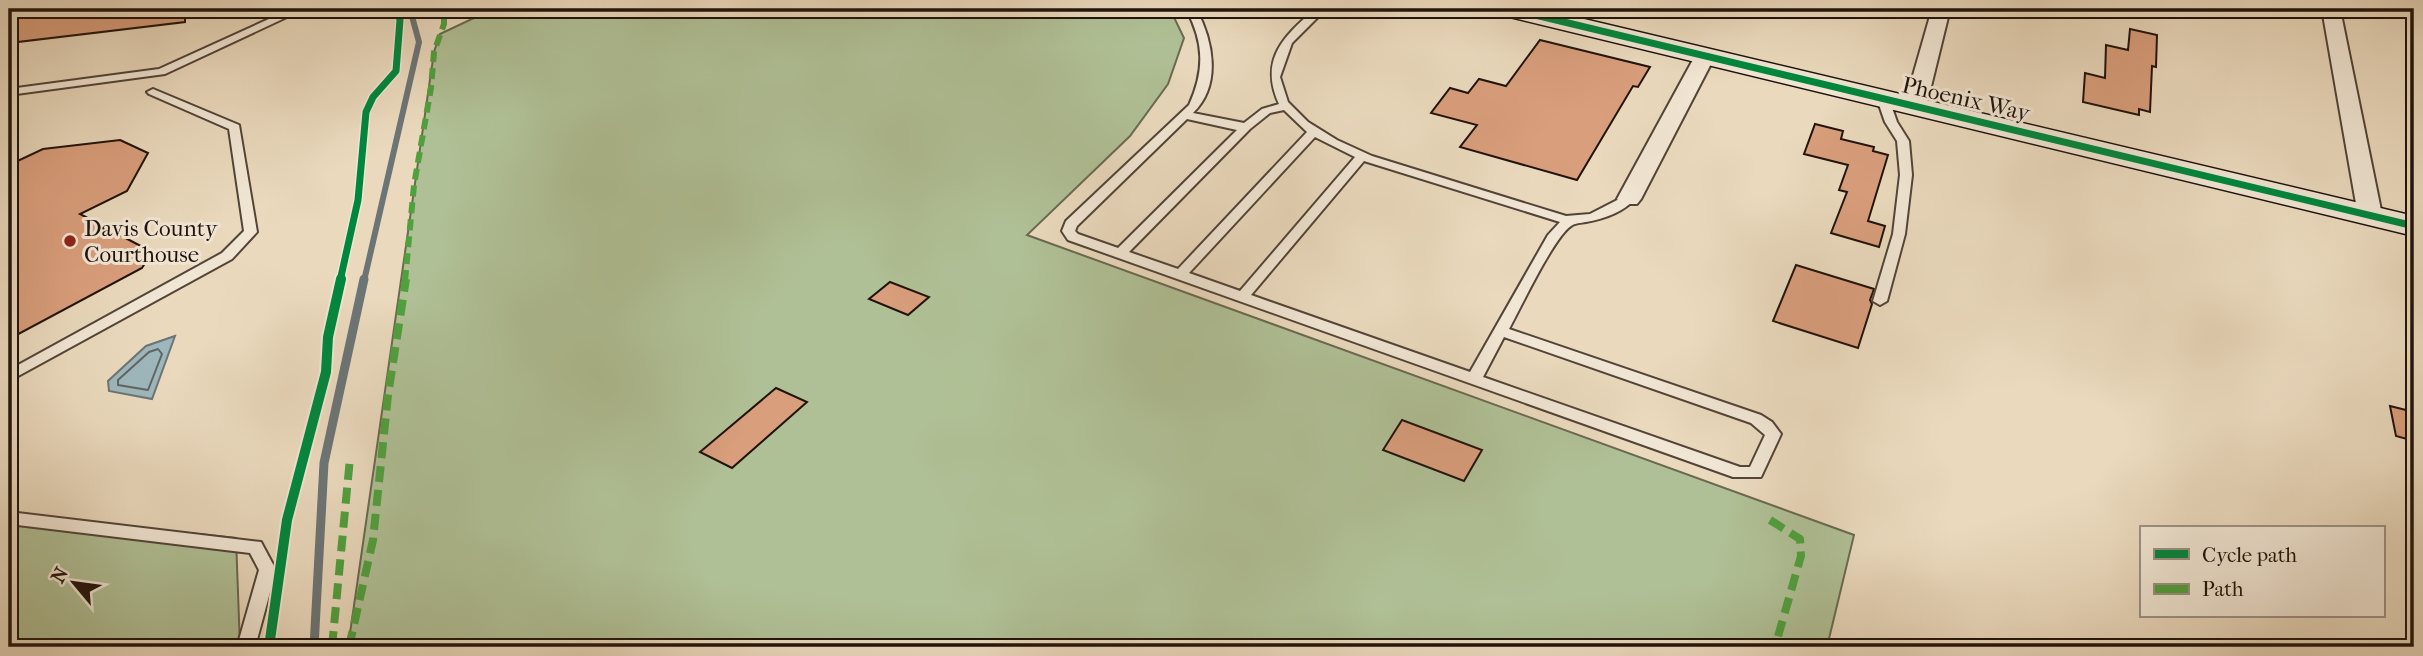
<svg xmlns="http://www.w3.org/2000/svg" width="2423" height="656" viewBox="0 0 2423 656" font-family="'IM FELL French Canon',serif">
  <rect width="100%" height="100%" fill="#ead9bd"/>
  <filter id="stains"><feTurbulence type="fractalNoise" baseFrequency=".00286" numOctaves="4"/><feColorMatrix values="0 0 0 0 .2 0 0 0 0 .09 0 0 0 0 .02 0 0 0 .5 -.17"/></filter>
  <radialGradient id="worn" r=".72"><stop offset=".6" stop-color="#630" stop-opacity="0"/><stop offset="1" stop-color="#630" stop-opacity=".3"/></radialGradient>
  <!-- green -->
  <path fill="#b0c096" stroke="#686a51" stroke-width="2" d="M493,9H1170L1184,38L1168,84L1130,136L1027,235L1854,535L1827,647H348L434,52L440,34Z
    M9,514L236,538L240,647H9Z"/>
  <!-- water -->
  <path fill="#9eb7bc" stroke="#6c7576" stroke-width="2" d="M175,336L152,399L109,391L108,381L146,346Z"/>
  <g fill="none" stroke-linecap="round" stroke-linejoin="round">
    <!-- shore -->
    <path stroke="#5f6564" stroke-width="2" d="M158,349L162,354L148,390L118,385V380L149,352Z"/>
    <!-- stream-far1 -->
    <path stroke="#6c7576" stroke-width="6" d="M364,281L419,42L410,9"/>
    <!-- stream -->
    <path stroke="#6c7576" stroke-width="9" d="M314,647L324,463L364,279"/>
  </g>
  <!-- building -->
  <path fill="#d99e7c" stroke="#20130c" stroke-width="2" d="M9,9H185V22L9,43Z
    M2130,29L2157,35L2156,67L2152,66L2150,112L2139,109V115L2083,102L2085,73L2105,78L2106,45L2128,50Z
    M1540,40L1650,67L1638,87L1633,86L1577,180L1460,147L1477,125L1431,113L1450,88L1468,93L1479,79L1506,86Z
    M1815,124L1843,131L1841,139L1874,147L1873,151L1888,155L1868,221L1885,226L1879,247L1831,233L1847,192L1839,190L1848,165L1804,154Z
    M120,140L148,153L127,191L80,214L152,252L142,268L9,339V165L43,149Z
    M1796,265L1874,289L1870,300L1872,304L1858,348L1773,321Z
    M890,282L929,297L908,315L869,299Z
    M776,388L807,402L732,468L700,452Z
    M2390,406L2414,412V441L2396,436Z
    M1402,420L1482,450L1464,481L1383,450Z"/>
  <g fill="none" stroke-linecap="round" stroke-linejoin="round">
    <defs>
      <path id="lane" d="M291,9H304L165,74L9,95V89L159,69Z
        M1186,9H1196C1213,40 1222,85 1193,113L1244,123L1262,109L1279,104C1259,60 1283,37 1315,9H1326L1292,43L1280,77L1288,102L1308,122L1337,140L1372,156L1566,216L1590,214L1625,196H1633L1635,199C1623,212 1604,219 1586,222C1581,223 1575,223 1571,226C1554,237 1521,307 1509,329L1761,415L1772,422L1781,434L1761,477H1733L1068,240L1062,231L1066,221L1189,105C1205,70 1204,42 1186,9ZM1284,110L1307,132L1178,269L1129,252L1250,129L1270,113ZM1187,119L1237,130L1118,248L1078,234L1075,231L1077,226ZM1315,137L1355,157L1240,291L1189,273ZM1364,161L1560,222L1548,235L1470,372L1251,295ZM1504,337L1751,423L1765,435L1750,467H1740L1483,377Z
        M153,89L239,125L257,232L232,259L9,381V370L222,253L244,231L229,129L149,94L147,92Z
        M1883,96L1889,99L1897,122L1909,141L1912,175L1905,234L1887,301L1880,305L1873,301L1893,234L1900,175L1897,141L1885,122L1877,99Z
        M9,512L261,542L276,570L255,647H237L259,570L250,553L9,524Z"/>
      <path id="street" d="M1932,9H1950L1926,107L1922,111H1908L1904,107Z
        M2322,9H2340L2382,215L2378,220H2362L2358,215Z
        M1705,50L1712,52L1715,56L1641,199L1637,204H1621L1617,199L1695,56L1698,52Z"/>
      <path id="secondary" d="M1497,9H1542L2414,216V236L1510,17L1501,15Z"/>
    </defs>
    <!-- lane casing -->
    <use href="#lane" stroke="#524438" stroke-width="4"/>
    <!-- street casing -->
    <use href="#street" stroke="#524438" stroke-width="4"/>
    <!-- secondary casing -->
    <use href="#secondary" stroke="#20130c" stroke-width="3"/>
    <!-- lane -->
    <use href="#lane" fill="#f1e6d4" fill-rule="evenodd"/>
    <!-- street -->
    <use href="#street" fill="#f1e6d4" fill-rule="evenodd"/>
    <!-- secondary -->
    <use href="#secondary" fill="#f1e6d4" fill-rule="evenodd"/>
    <!-- quiet-far1 -->
    <path stroke="#50a03e" stroke-width="6" stroke-dasharray="11 6" stroke-linecap="butt" d="M405,281L414,185L431,88L434,52L444,24V9"/>
    <!-- quiet -->
    <path stroke="#50a03e" stroke-width="8" stroke-dasharray="16 8" stroke-linecap="butt" d="M1770,520L1800,539L1801,556L1775,647
      M332,647L350,458
      M349,647L373,540L388,395L406,279"/>
    <defs>
      <path id="cycleway-far1" d="M1510,9L2414,226
        M340,281L358,200L366,112L373,97L396,71L400,20L397,9"/>
      <path id="cycleway" d="M269,647L287,520L326,372L328,337L341,279"/>
    </defs>
    <!-- cycleway-far1 casing -->
    <use href="#cycleway-far1" stroke="#f1e6d4" stroke-width="10"/>
    <!-- cycleway casing -->
    <use href="#cycleway" stroke="#f1e6d4" stroke-width="14"/>
    <!-- cycleway-far1 -->
    <use href="#cycleway-far1" stroke="#00873e" stroke-width="7"/>
    <!-- cycleway -->
    <use href="#cycleway" stroke="#00873e" stroke-width="10"/>
  </g>
  <!-- markers -->
  <circle fill="#8f2418" stroke="#f1e6d4" stroke-width="2.5" cx="70" cy="241" r="7"/>
  <g text-anchor="middle" dominant-baseline="central" stroke-width="6" stroke-linejoin="round" paint-order="stroke">
    <!-- street labels -->
    <g font-size="23" fill="#20130c" stroke="#f1e6d4">
      <text transform="translate(1966 99) rotate(13)">Phoenix Way</text>
    </g>
    <!-- poi labels -->
    <g font-size="23" fill="#20130c" stroke="#f1e6d4" text-anchor="start">
      <text x="84" y="228">Davis County<tspan x="84" dy="26">Courthouse</tspan></text>
    </g>
  </g>
  <!-- margin -->
  <rect width="2423" height="656" fill="none" stroke="#ead9bd" stroke-width="35"/>
  <rect x="10" y="10" width="2402" height="635" fill="none" stroke="#20130c" stroke-width="3.5"/>
  <rect x="18" y="18" width="2388" height="621" fill="none" stroke="#20130c" stroke-width="2"/>
  <!-- legend -->
  <rect x="2140" y="526" width="245" height="91" fill="#f1e6d4" stroke="#9d9284" stroke-width="2"/>
  <rect x="2154" y="549" width="35" height="10" fill="#00873e" stroke="#9d9284" stroke-width="2"/>
  <text x="2202" y="562" font-size="21" fill="#20130c">Cycle path</text>
  <rect x="2154" y="584" width="35" height="10" fill="#50a03e" stroke="#9d9284" stroke-width="2"/>
  <text x="2202" y="596" font-size="21" fill="#20130c">Path</text>
  <!-- north arrow -->
  <g transform="translate(74 583) rotate(299)" stroke="#f1e6d4" stroke-width="5" paint-order="stroke">
  <path d="M0-5L12 26L0 18L-12 26Z" fill="#20130c"/>
  <text y="-10" font-size="19" font-weight="bold" text-anchor="middle" fill="#20130c">N</text>
  </g>
  <rect width="100%" height="100%" filter="url(#stains)"/>
  <rect width="100%" height="100%" fill="url(#worn)"/>
</svg>
